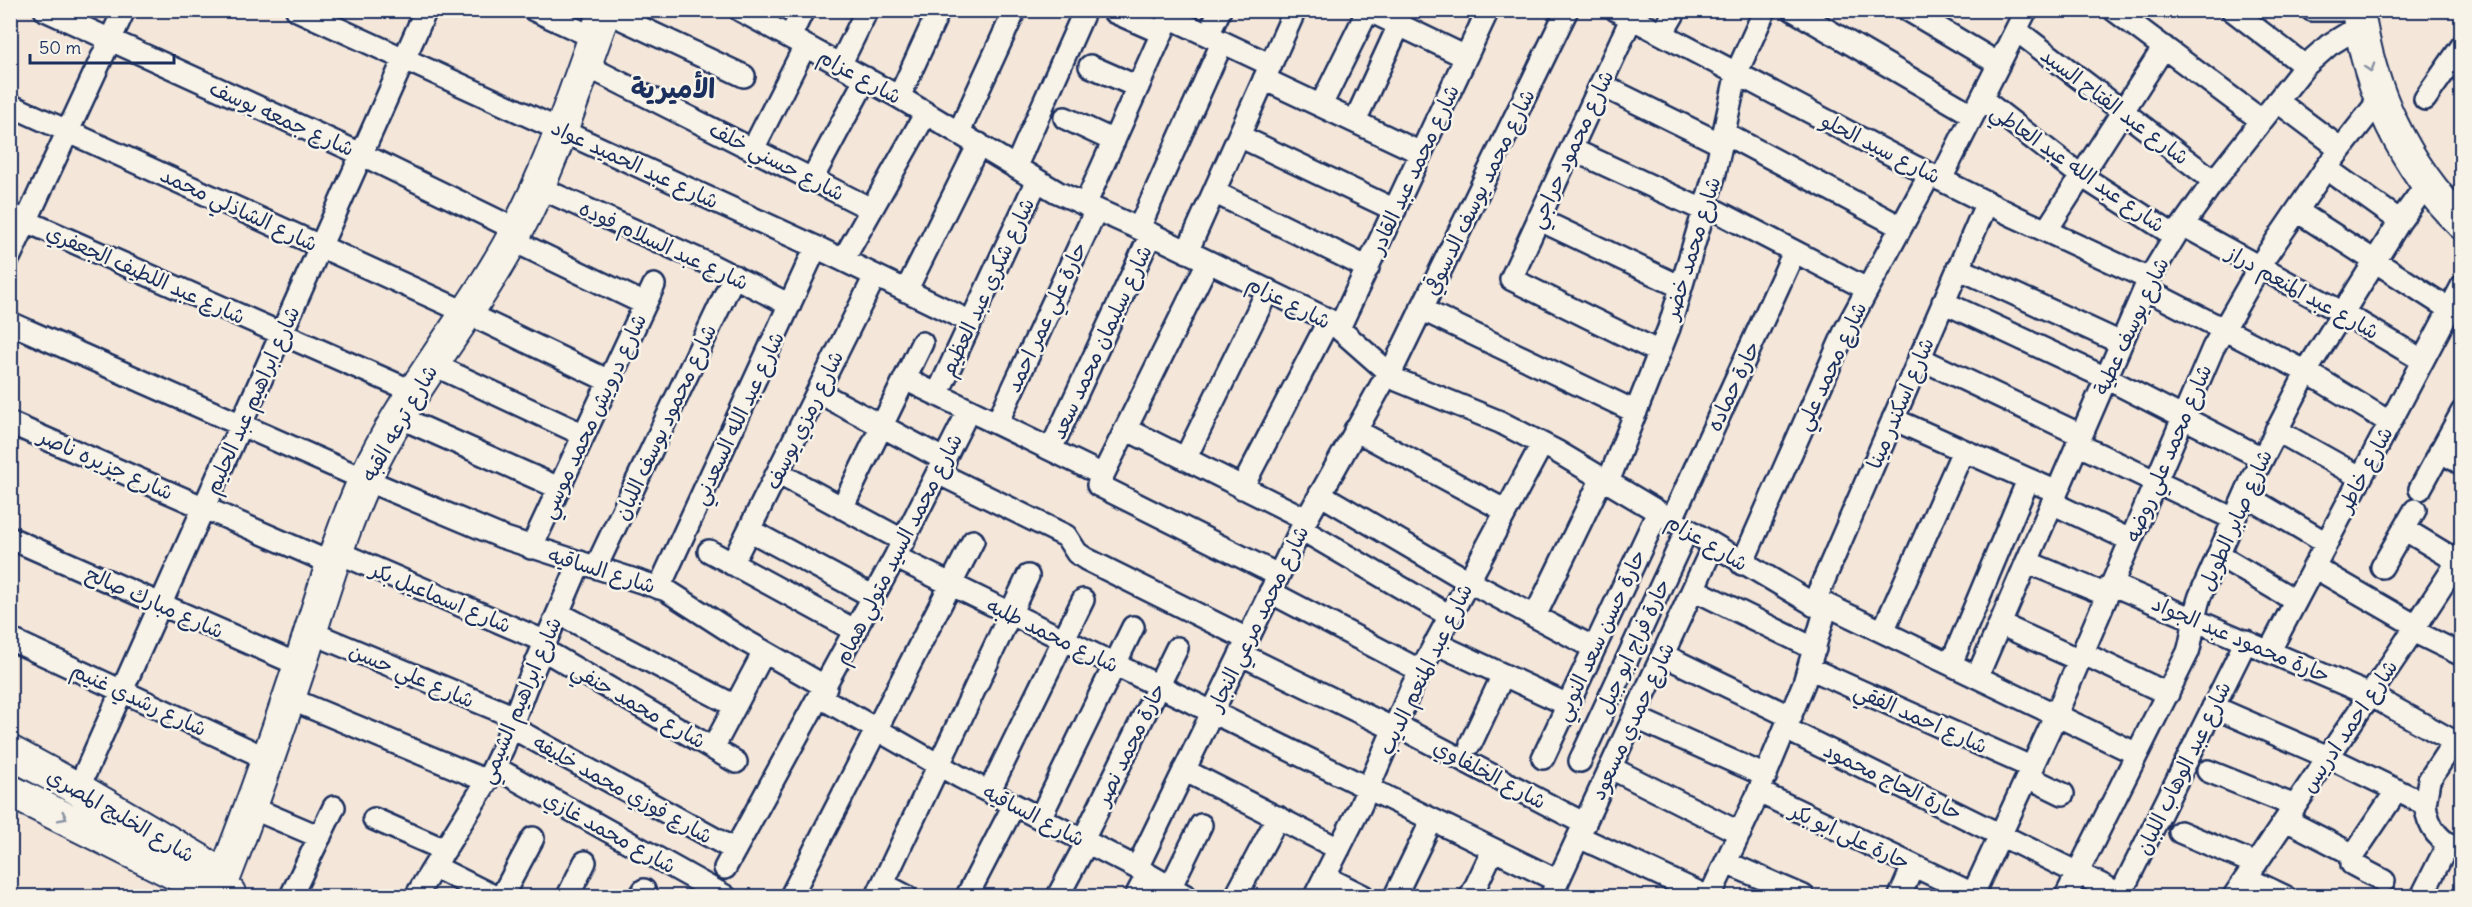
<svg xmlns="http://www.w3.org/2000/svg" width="2472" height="907" viewBox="0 0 2472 907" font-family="Delius,'Playpen Sans Arabic',sans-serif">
  <rect width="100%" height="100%" fill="#f4e6d9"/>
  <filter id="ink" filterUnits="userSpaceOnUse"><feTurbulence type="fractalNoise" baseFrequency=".0167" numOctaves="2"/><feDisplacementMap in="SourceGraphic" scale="12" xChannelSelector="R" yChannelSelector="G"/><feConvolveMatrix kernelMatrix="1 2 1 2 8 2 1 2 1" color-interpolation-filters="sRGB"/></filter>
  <g filter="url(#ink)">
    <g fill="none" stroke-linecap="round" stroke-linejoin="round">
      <defs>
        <path id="street" d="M45,10L361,154L517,230
          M297,10L816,247L971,322
          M534,10L595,38
          M740,10L899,97L1057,192L1151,234L1329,320L1397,380L1500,422L1556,451L1825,611
          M1368,10L1466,57
          M1616,10L1915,167L2016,217L2149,279
          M1793,10L1973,115
          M1908,10L1999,64
          M2114,10L2261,120
          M2232,10L2305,66
          M2312,10H2340
          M605,11L744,76
          M1114,12L1162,33
          M1169,17L1271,65
          M1631,19L1511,279L1659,352
          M2016,30L2214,181
          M1662,34L1676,10
          M1208,35L1220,10
          M790,37L803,10
          M585,65L871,209
          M840,65L867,10
          M1090,66L1138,87
          M1264,79L1421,153
          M1601,85L1721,144
          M899,97L939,10
          M1982,99L2080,175L2175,236
          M2425,99L2462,46
          M2277,101L2341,149
          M10,105L467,313L609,381
          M1321,105L1368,10
          M1065,118L1114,141
          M1355,121L1399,25
          M959,132L1015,10
          M1724,133L1901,227
          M1239,136L1395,210
          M753,149L805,46
          M1571,149L1703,210
          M1016,166L1085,10
          M2326,168L2400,221
          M812,179L866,78
          M1941,179L2026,10
          M538,187L711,265L790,305
          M1214,192L1368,268
          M1085,205L1162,33L1170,15L1169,10
          M1705,205L1867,289
          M2297,211L2449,309
          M10,214L414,392
          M1538,219L1681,287
          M2183,225L2343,313L2422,360
          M1139,228L1222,43
          M2046,231L2164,47
          M512,240L645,304
          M1187,252L1295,10
          M10,256L124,10
          M843,260L926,113
          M1208,262L1098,485L1278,575
          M1958,268L2121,343
          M2145,289L2307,372L2389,422
          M906,291L979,144
          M1943,302L2106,378L2262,458
          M1421,309L1636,412
          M10,323L366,480L502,537L666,590L742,639L826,687
          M1339,328L1488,10
          M1919,358L2081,435
          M432,364L584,435
          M1390,374L1567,10
          M905,379L1103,475
          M818,392L945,460
          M937,395L1037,180
          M399,417L559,488
          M1893,419L2057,492
          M10,423L333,564
          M997,423L1096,210
          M1126,429L1306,519
          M1355,430L1506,511
          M2276,430L2360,477
          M2077,444L2234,519
          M1051,449L1151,234
          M2440,451L2462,464
          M1185,459L1268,290
          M778,473L904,541
          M938,473L1066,536L1077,553L1086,559L1247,639
          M1608,482L1669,328L1715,173L1737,72L1765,10
          M1242,488L1329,320
          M2420,489L2462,412
          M1320,494L1468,581L1594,648
          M2245,495L2326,543
          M2052,503L2130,540
          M842,508L922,343
          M1671,521L1794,252
          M1301,529L1450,616
          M2404,529L2462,564
          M749,530L874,597
          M10,538L299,665
          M531,548L654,285
          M709,551L856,631
          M337,552L546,642
          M2218,555L2296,601
          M895,557L1558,881
          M2027,562L2107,595
          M732,564L875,276
          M1742,564L1846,329L1930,174
          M596,567L734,276
          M2314,567L2416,626
          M2382,567L2415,510
          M2111,584L2370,695L2462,746
          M659,588L816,247
          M1693,589L1815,649
          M1270,592L1421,671
          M1813,605L1987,202
          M558,613L735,706
          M1535,616L1602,478
          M2000,624L2079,660
          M1883,631L1963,451
          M2413,631L2462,655
          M310,632L515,717
          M10,639L268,759
          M1435,643L1568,705
          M542,649L736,762
          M2269,652L2462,286
          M2082,653L2168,694
          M1240,654L1394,729
          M1663,655L1791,717
          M1951,664L2028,480
          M1809,668L2033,768
          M1977,677L2149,279L2175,236L2214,181L2305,66L2329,45L2360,26
          M820,697L960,777L1137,868L1186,896
          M288,698L487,781
          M2213,707L2328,757L2425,804C2428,828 2439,842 2462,851
          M1634,717L1766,776
          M1396,725L1585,824
          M511,727L735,850
          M1786,729L2124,896
          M1471,743L1503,675
          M713,748L764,652
          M1543,758L1658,512
          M1580,761L1687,530
          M494,767L725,896
          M1611,768L1740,833
          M1184,770L1339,849
          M2208,771L2295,806
          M2028,777L2063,794
          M78,789L426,10
          M989,792L1083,600
          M1759,792L1973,894
          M2425,804L2429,780L2454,742
          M252,808L320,837
          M1040,818L1133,627
          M374,819L445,850
          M2286,820L2352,854V864L2384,881
          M2180,832L2256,864
          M1579,837L1706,896
          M1083,840L1177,648
          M2352,857L2397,790
          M1727,863L1803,896
          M435,867L493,896
          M725,868L895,557L969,410
          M1137,868L1301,529L1388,373
          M1325,877L1363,896
          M2246,878L2284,896
          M883,884L906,896
          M1170,888L1201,825
          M2120,895L2246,641
          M291,896L334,807
          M416,896L487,781L503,748L526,687L580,562
          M502,896L533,838
          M568,896L585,862
          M640,896L644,890
          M791,896L973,541
          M877,896L1028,576
          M967,896L1014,805
          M1058,896L1087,842
          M1136,896L1147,875
          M1236,896L1278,817
          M1315,896L1360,807L1412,687L1542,444
          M1395,896L1432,820
          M1471,896L1493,850
          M1551,896L1713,546
          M1710,896L1756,798L1804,683L1827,605L2137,754
          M1900,896L1913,866
          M1972,896L2056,715L2213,348L2264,259L2326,168L2380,99
          M2066,896L2188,652C2194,633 2193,615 2200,596L2253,477L2312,362L2400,221L2427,184
          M2234,896L2399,652L2462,555
          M2422,896L2447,846"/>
        <path id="secondary" d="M2358,10C2369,90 2404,166 2462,223
          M10,752L78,789L199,860L212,870L220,888
          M10,791L188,880C201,885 216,886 229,893
          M220,888C249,814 275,740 300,665C322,596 342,525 374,460C415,380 475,310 517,230C554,161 577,84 605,10"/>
      </defs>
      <!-- street casing -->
      <use href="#street" stroke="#1b2f5e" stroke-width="26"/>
      <!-- secondary casing -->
      <use href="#secondary" stroke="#1b2f5e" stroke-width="36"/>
      <!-- street -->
      <use href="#street" stroke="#f7f3e8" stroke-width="21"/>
      <!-- secondary -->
      <use href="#secondary" stroke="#f7f3e8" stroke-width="32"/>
    </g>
    <!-- one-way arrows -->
    <defs><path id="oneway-chevron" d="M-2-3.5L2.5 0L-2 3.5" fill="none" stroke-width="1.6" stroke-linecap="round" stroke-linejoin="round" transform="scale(1.5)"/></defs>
    <g stroke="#8991a3">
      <use href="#oneway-chevron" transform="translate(2370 68) rotate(73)"/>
      <use href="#oneway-chevron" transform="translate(63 817) rotate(27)"/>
    </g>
  </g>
  <g text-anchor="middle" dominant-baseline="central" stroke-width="5" stroke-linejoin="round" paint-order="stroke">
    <!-- street labels -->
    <g font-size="21" fill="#1b2f5e" stroke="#f7f3e8">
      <text transform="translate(860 76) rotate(29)">شارع عزام</text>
      <text transform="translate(2115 106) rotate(37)">شارع عبد الفتاح السيد</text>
      <text transform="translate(282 118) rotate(24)">شارع جمعه يوسف</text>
      <text transform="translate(1881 148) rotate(27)">شارع سيد الحلو</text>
      <text transform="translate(1571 149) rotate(-65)">شارع محمود حراجي</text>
      <text transform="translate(777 161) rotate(27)">شارع حسني خلف</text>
      <text transform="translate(635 164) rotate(25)">شارع عبد الحميد عواد</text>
      <text transform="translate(2078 168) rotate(35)">شارع عبد الله عبد العاطي</text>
      <text transform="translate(1414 169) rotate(-65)">شارع محمد عبد القادر</text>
      <text transform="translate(1479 192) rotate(-64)">شارع محمد يوسف الدسوقي</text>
      <text transform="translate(239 209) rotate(25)">شارع الشاذلي محمد</text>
      <text transform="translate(664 245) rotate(25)">شارع عبد السلام فوده</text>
      <text transform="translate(1692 248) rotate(-73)">شارع محمد خضر</text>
      <text transform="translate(146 274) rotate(24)">شارع عبد اللطيف الجعفري</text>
      <text transform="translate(987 287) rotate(-65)">شارع شكري عبد العظيم</text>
      <text transform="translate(2303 292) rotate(29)">شارع عبد المنعم دراز</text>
      <text transform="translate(1289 302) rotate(27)">شارع عزام</text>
      <text transform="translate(1046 317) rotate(-65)">حارة علي عمر احمد</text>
      <text transform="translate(2131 326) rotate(-65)">شارع يوسف عطية</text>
      <text transform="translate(1101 342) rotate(-65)">شارع سليمان محمد سعد</text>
      <text transform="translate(1831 366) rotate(-65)">شارع محمد علي</text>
      <text transform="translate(1733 386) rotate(-65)">حارة حماده</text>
      <text transform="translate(252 400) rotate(-66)">شارع ابراهيم عبد الحليم</text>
      <text transform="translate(1900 403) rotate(-67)">شارع اسكندر مينا</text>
      <text transform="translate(593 416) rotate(-65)">شارع درويش محمد موسي</text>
      <text transform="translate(738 418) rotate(-65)">شارع عبد الله السعدني</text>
      <text transform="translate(804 420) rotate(-64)">شارع رمزي يوسف</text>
      <text transform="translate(665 422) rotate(-65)">شارع محمود يوسف اللبان</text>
      <text transform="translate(399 423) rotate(-60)">شارع ترعه القبه</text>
      <text transform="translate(2168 453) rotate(-67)">شارع محمد علي روضه</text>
      <text transform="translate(106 464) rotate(24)">شارع جزيره ناصر</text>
      <text transform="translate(2365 469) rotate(-62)">شارع خاطر</text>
      <text transform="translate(2235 520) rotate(-66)">شارع صابر الطويل</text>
      <text transform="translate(1707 542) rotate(31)">شارع عزام</text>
      <text transform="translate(898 549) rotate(-63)">شارع محمد السيد متولي همام</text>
      <text transform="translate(602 570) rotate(17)">شارع الساقيه</text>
      <text transform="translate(441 597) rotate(23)">شارع اسماعيل بكر</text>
      <text transform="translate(155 602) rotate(24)">شارع مبارك صالح</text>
      <text transform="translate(1258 618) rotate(-64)">شارع محمد مرعي النجار</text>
      <text transform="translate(1053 635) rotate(26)">شارع محمد طلبه</text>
      <text transform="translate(1600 635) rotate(-65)">حارة حسن سعد النوبي</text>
      <text transform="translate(2241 639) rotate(23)">حارة محمود عبد الجواد</text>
      <text transform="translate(1633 646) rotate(-65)">حارة فراج ابو جبل</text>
      <text transform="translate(1425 669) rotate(-64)">شارع عبد المنعم الديب</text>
      <text transform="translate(412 675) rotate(23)">شارع علي حسن</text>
      <text transform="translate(139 699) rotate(25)">شارع رشدي غنيم</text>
      <text transform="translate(520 700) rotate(-67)">شارع ابراهيم الشيمي</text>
      <text transform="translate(639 705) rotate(30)">شارع محمد حنفي</text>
      <text transform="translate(1921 718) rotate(24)">شارع احمد الفقي</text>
      <text transform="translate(1632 721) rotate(-65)">شارع حمدي مسعود</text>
      <text transform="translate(2349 726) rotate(-56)">شارع احمد ادريس</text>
      <text transform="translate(1130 744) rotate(-64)">حارة محمد نصر</text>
      <text transform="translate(2183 768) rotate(-64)">شارع عبد الوهاب اللبان</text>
      <text transform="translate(1490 774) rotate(28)">شارع الخلفاوي</text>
      <text transform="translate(1893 781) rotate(26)">حارة الحاج محمود</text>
      <text transform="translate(623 789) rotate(29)">شارع فوزي محمد خليفه</text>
      <text transform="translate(121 815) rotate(30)">شارع الخليج المصري</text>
      <text transform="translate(1034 815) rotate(27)">شارع الساقيه</text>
      <text transform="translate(610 832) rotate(29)">شارع محمد غازي</text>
      <text transform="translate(1850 836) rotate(25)">حارة على ابو بكر</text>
    </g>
    <!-- district labels -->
    <g font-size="27" font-weight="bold" fill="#1b2f5e" stroke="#f7f3e8">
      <text x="673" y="88">الأميرية</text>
    </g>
  </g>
  <!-- margin -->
  <rect width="2472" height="907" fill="none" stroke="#f7f3e8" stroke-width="36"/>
  <rect x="18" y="18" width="2436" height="871" fill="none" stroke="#1b2f5e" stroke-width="2" filter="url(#ink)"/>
  <!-- scale -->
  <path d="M30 54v9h144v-9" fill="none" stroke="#1b2f5e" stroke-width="3"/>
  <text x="39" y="54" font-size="18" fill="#1b2f5e" stroke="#f7f3e8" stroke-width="4.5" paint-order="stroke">50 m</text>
</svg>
